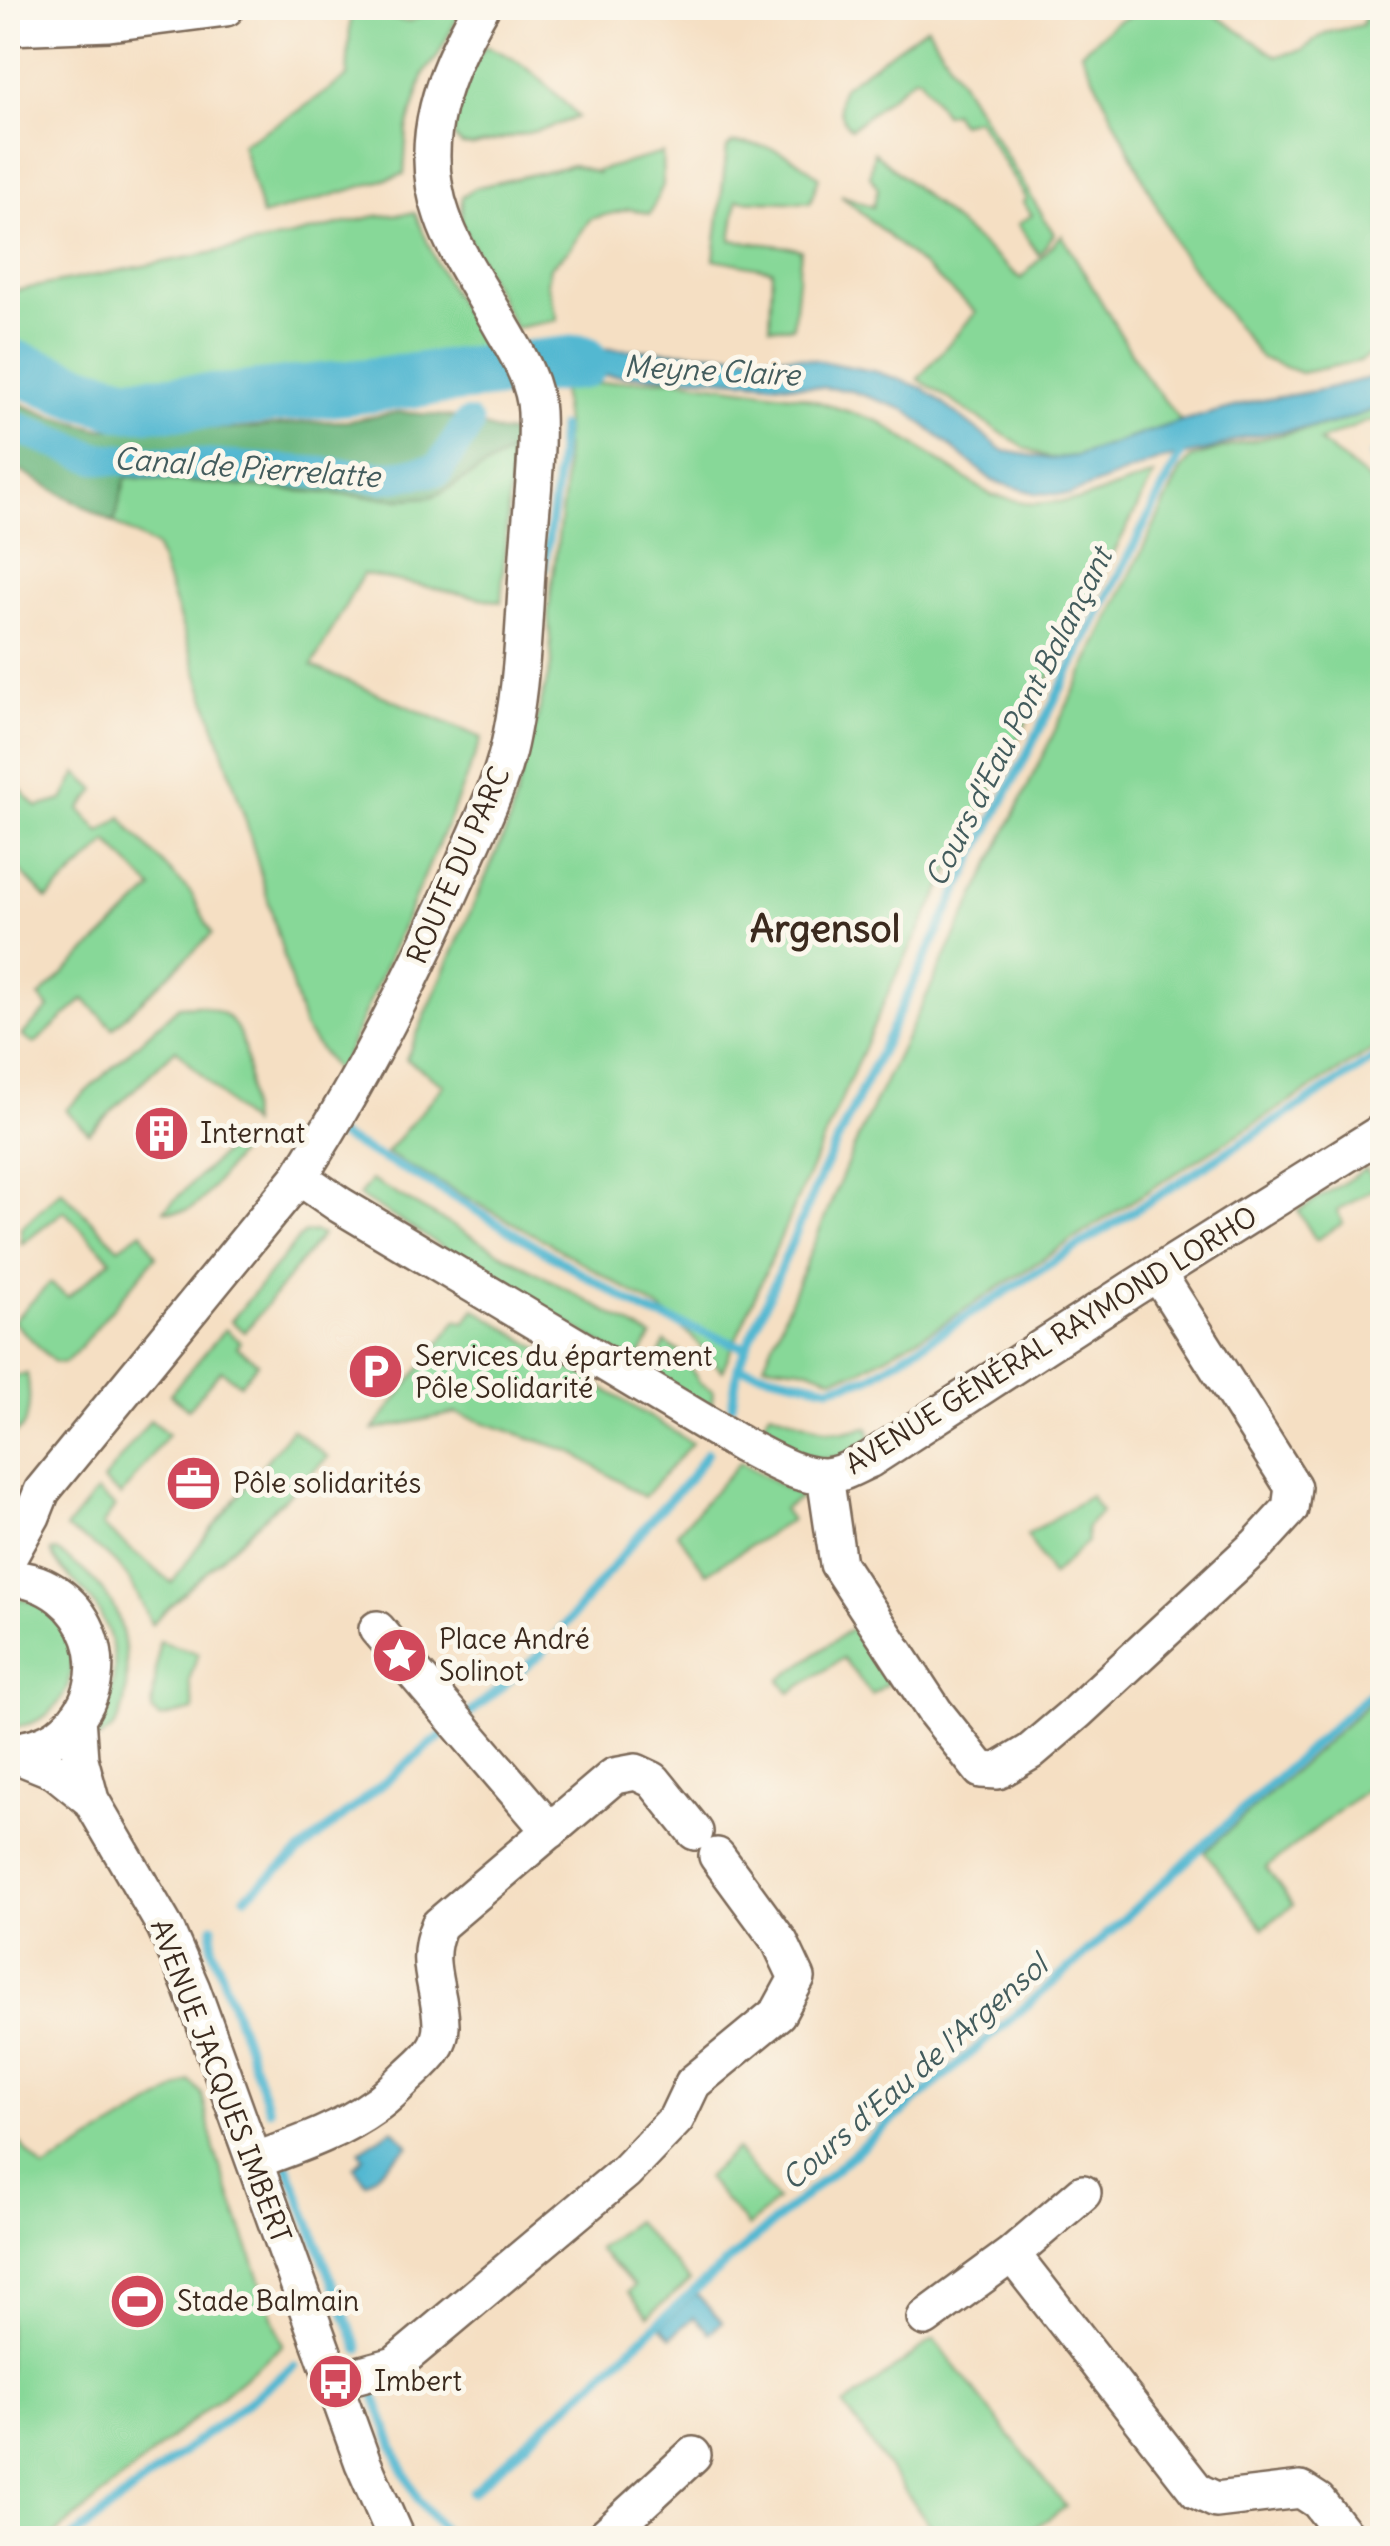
<svg xmlns="http://www.w3.org/2000/svg" width="1390" height="2546" viewBox="0 0 1390 2546" font-family="Delius,sans-serif">
  <rect width="100%" height="100%" fill="#fbf7ec"/>
  <filter id="ink" filterUnits="userSpaceOnUse"><feTurbulence type="fractalNoise" baseFrequency=".01" numOctaves="2"/><feDisplacementMap in="SourceGraphic" scale="20" xChannelSelector="R" yChannelSelector="G"/><feConvolveMatrix kernelMatrix="1 2 1 2 8 2 1 2 1" color-interpolation-filters="sRGB"/></filter>
  <filter id="wash" filterUnits="userSpaceOnUse"><feTurbulence type="fractalNoise" baseFrequency=".0048" numOctaves="4" result="noise"/><feDisplacementMap in="SourceGraphic" scale="40" xChannelSelector="R" yChannelSelector="G"/><feGaussianBlur stdDeviation="2.25" result="paint"/><feColorMatrix in="noise" values="0 0 0 0 0 0 0 0 0 0 0 0 0 0 0 0 0 1.4 0 .05"/><feComposite in="paint" operator="in"/></filter>
  <g filter="url(#wash)">
    <rect width="100%" height="100%" fill="#f5dfc3"/>
    <!-- green -->
    <path fill="#87d898" stroke="#61815b" stroke-width="2.5" d="M351,8L408,22L438,8H463L437,57L424,73L407,129L404,174L262,216L242,144L297,112L347,77Z
      M1150,8H1204L1277,56L1302,50L1325,33L1362,25L1368,8H1382V346L1360,361L1301,373L1261,358L1178,249L1081,52L1116,22Z
      M927,26L1054,234L1039,255L1018,224L1032,215L1023,202L1026,199L977,119L960,123L953,112L944,114L919,77H914L851,129C839,117 835,102 844,86Z
      M485,46C526,60 548,86 578,117L548,128L473,146L462,145L455,139L450,110L464,80Z
      M733,143C771,144 790,153 819,177L810,203L737,200L731,240L789,247L801,250L793,327H770L772,270L714,259L727,148Z
      M874,152L1021,279L1062,235L1145,376L1181,421L1076,456L1052,459L1023,447L918,379L976,312L841,195L873,207L878,188L870,176Z
      M662,153L663,185L650,214L629,209L590,219L569,250L550,267L547,282L558,320L515,328L461,224L462,197L474,188L573,165L597,173L596,171Z
      M415,213L437,264L462,310L497,355L422,370L278,383L169,390L101,383L8,350V292L258,244L376,216Z
      M675,379L800,396L878,421L991,495L1033,504L1080,500L1154,475L893,982L722,1371L691,1336L661,1310L542,1239L386,1153L444,1085L406,1059L508,826L552,662L548,614L564,492L565,424L561,388L622,381Z
      M1382,407V419L1366,422L1319,441L1368,479L1382,500V1044L1159,1184L938,1327L857,1372L832,1378L810,1369L764,1364L860,1133L1181,470L1191,458L1241,443L1332,424Z
      M512,451L501,602L363,574L312,666L482,738L454,808L338,1074L304,1028L245,818L156,547L114,523L124,479L125,477L401,499L429,497L443,492Z
      M77,773L96,790L80,809L100,832L122,817L132,831L191,893L212,934L113,1028L84,999L34,1044L22,1035L49,1008L39,997L153,889L108,842L47,899L8,858V778L9,777L37,807L63,800Z
      M198,1005C211,1009 225,1011 233,1023C251,1045 248,1097 250,1125L176,1049L89,1133L66,1110L179,1006Z
      M241,1136L245,1145C232,1160 210,1194 196,1205C186,1213 175,1213 164,1210Z
      M1366,1169L1377,1187L1337,1211L1343,1223L1316,1240L1298,1211Z
      M371,1180L652,1337L634,1364L359,1196Z
      M61,1190L119,1248L142,1232L156,1256L76,1352L65,1363L54,1362L13,1321L50,1283L68,1297L111,1260L64,1211L22,1244L21,1228Z
      M315,1232L322,1235L245,1332L231,1321L299,1238L305,1233Z
      M475,1309L692,1443L644,1497L572,1452L456,1413L373,1430L457,1320L464,1323Z
      M225,1329L240,1342L237,1347L258,1363L240,1384L221,1370L188,1409L170,1394Z
      M665,1342L680,1352L700,1383L713,1391L711,1409L651,1374Z
      M27,1374C30,1389 31,1415 22,1428C20,1430 9,1438 8,1440V1385L15,1376Z
      M770,1411L826,1430L844,1432L868,1427L871,1438C862,1443 852,1453 843,1456C813,1465 782,1449 756,1437Z
      M150,1420L168,1434L121,1496L103,1481Z
      M292,1429L328,1457L151,1624C128,1571 118,1557 66,1529L96,1492L115,1506L102,1526L172,1583L200,1543Z
      M740,1462L801,1497L783,1509L791,1520L706,1573L677,1533Z
      M1090,1496L1101,1512L1086,1528L1087,1542L1052,1576L1027,1535Z
      M56,1551C78,1564 106,1588 116,1612C128,1640 133,1704 113,1728C109,1733 99,1738 94,1742C89,1726 102,1713 108,1698C114,1683 116,1668 113,1651C109,1628 98,1606 81,1588C70,1576 57,1568 51,1552Z
      M8,1598C90,1595 95,1725 8,1727Z
      M853,1627L892,1680L872,1695L843,1658L790,1693L780,1680Z
      M159,1641L198,1653L189,1681L194,1710L159,1718L152,1710Z
      M1382,1691V1777L1266,1868L1293,1905L1263,1928L1205,1852Z
      M190,2081L202,2094L214,2149L283,2345L51,2538H8V2130L44,2170Z
      M736,2149L777,2200L748,2227L706,2178Z
      M635,2221L690,2281L648,2316L628,2292L635,2286L597,2249Z
      M934,2339L1066,2507L1019,2538H939L844,2406Z"/>
    <!-- forest -->
    <path fill="#6db880" stroke="#54714f" stroke-width="2.5" d="M8,399L48,415L99,429L157,426L238,429L309,422L348,421L399,412L454,417L499,432L514,433L512,451L438,494L429,497L401,499L126,477L114,523L8,464Z"/>
    <!-- water -->
    <path fill="#53b8d1" stroke="#477178" stroke-width="2.5" d="M566,345L586,348L794,356L877,372L923,388L1004,451L1051,459L1076,456L1181,421L1257,401L1315,391L1382,375V407L1332,424L1245,437L1210,450L1156,461L1069,495L1035,493L993,481L906,410L849,390L706,377L596,375L563,376L547,380L533,352L541,349Z
      M393,2129L409,2146L366,2183L354,2167L364,2157L359,2151Z
      M696,2294L722,2322L710,2333L694,2317L671,2337L661,2326Z"/>
    <g fill="none" stroke-linecap="round" stroke-linejoin="round">
      <!-- stream -->
      <path stroke="#53b8d1" stroke-width="9" d="M1373,456L1382,469
        M544,568L556,487L561,427
        M335,1134L428,1182L645,1311L746,1348
        M738,1367L829,1387L869,1378L1382,1054
        M732,1405L738,1367L821,1175L973,859L1185,446
        M464,1718L543,1652L655,1515L689,1479L707,1453
        M245,1897L452,1727
        M213,1926L212,1947L269,2109
        M287,2165L359,2350
        M375,2396L401,2466L418,2499L444,2532
        M472,2492L694,2291L1070,1968L1382,1682
        M72,2538L294,2366"/>
      <!-- canal -->
      <path stroke="#53b8d1" stroke-width="32" d="M8,424L96,458L384,477L438,470L468,425"/>
      <!-- river -->
      <path stroke="#53b8d1" stroke-width="55" d="M8,365L79,391L125,404L227,401L581,362"/>
    </g>
  </g>
  <g filter="url(#ink)">
    <g fill="none" stroke-linecap="round" stroke-linejoin="round">
      <defs>
        <path id="street" d="M8,27L109,23L226,8
          M299,1177L340,1205L742,1445C767,1457 795,1476 824,1476C840,1476 855,1466 869,1460L1132,1289L1382,1132
          M825,1476L838,1564L935,1712L981,1770L998,1771L1030,1752L1077,1712L1257,1545L1290,1509L1293,1487L1158,1274
          M8,1559L32,1516L42,1491L299,1177C363,1078 417,970 464,863C482,821 503,780 511,736C523,677 524,615 528,555C531,508 538,459 536,412C535,380 514,349 499,322C480,288 454,251 442,215C416,142 444,71 481,8
          M8,1578C91,1581 127,1684 59,1735C44,1746 25,1749 8,1752
          M377,1629L550,1831
          M77,1717L80,1759L91,1800L165,1927L192,1989L363,2463L396,2538
          M8,1752L55,1771L91,1800
          M254,2161C295,2146 338,2132 374,2106C387,2098 398,2085 409,2075C425,2060 442,2047 441,2024C440,1986 422,1963 439,1925L614,1776L636,1772L653,1780L695,1832
          M1012,2254L1197,2491L1216,2500L1301,2490L1318,2501L1347,2538
          M925,2318L1012,2254L1083,2193
          M335,2381L395,2365L402,2359L625,2172L676,2119L693,2083L778,2013L797,1978L780,1942L717,1856
          M603,2538L693,2455"/>
      </defs>
      <!-- street casing -->
      <use href="#street" stroke="#7c6958" stroke-width="40"/>
      <!-- street -->
      <use href="#street" stroke="#fff" stroke-width="35"/>
    </g>
  </g>
  <!-- icons -->
  <defs>
    <symbol id="building-disc" viewBox="-11 -11 22 22"><circle r="9.5" fill="#d1495b" stroke="#fbf7ec"/><path d="M-4-6H4V6H1V3H-1V6H-4ZM-2.5-4.3h1.7v1.8h-1.7ZM.8-4.3h1.7v1.8H.8ZM-2.5-1h1.7V.8h-1.7ZM.8-1h1.7V.8H.8Z" fill="#fff"/></symbol>
    <symbol id="parking-disc" viewBox="-11 -11 22 22"><circle r="9.5" fill="#d1495b" stroke="#fbf7ec"/><path d="M-3.5-5.5H1a3.5 3.5 0 0 1 0 7H-1V5.5H-3.5ZM-1-3.4V-.6H.8a1.4 1.4 0 0 0 0-2.8Z" fill="#fff"/></symbol>
    <symbol id="office-disc" viewBox="-11 -11 22 22"><circle r="9.5" fill="#d1495b" stroke="#fbf7ec"/><path d="M-6-3h4V-5.5h4V-3h4V5H-6ZM-1-4.5V-3h2v-1.5ZM-6 0V1H6V0Z" fill="#fff"/></symbol>
    <symbol id="sight-disc" viewBox="-11 -11 22 22"><circle r="9.5" fill="#d1495b" stroke="#fbf7ec"/><path d="M0-6L1.8-2.2L6-1.7L2.9 1.2L3.7 5.4L0 3.3L-3.7 5.4L-2.9 1.2L-6-1.7L-1.8-2.2Z" fill="#fff"/></symbol>
    <symbol id="stadium-disc" viewBox="-11 -11 22 22"><circle r="9.5" fill="#d1495b" stroke="#fbf7ec"/><path d="M0-5a6.5 5 0 1 0 0 10a6.5 5 0 1 0 0-10ZM-3.5-1.8h7v3.6h-7Z" fill="#fff"/></symbol>
    <symbol id="bus-disc" viewBox="-11 -11 22 22"><circle r="9.5" fill="#d1495b" stroke="#fbf7ec"/><path d="M-5-6H5V4H4V6H2V4H-2V6H-4V4H-5ZM-3.5-4V0h7V-4ZM-3.5 1.2v1.5H-2V1.2ZM2 1.2v1.5H3.5V1.2Z" fill="#fff"/></symbol>
  </defs>
  <g fill-rule="evenodd">
    <use href="#building-disc" x="130" y="1102" width="63" height="63"/>
    <use href="#parking-disc" x="344" y="1340" width="63" height="63"/>
    <use href="#office-disc" x="162" y="1452" width="63" height="63"/>
    <use href="#sight-disc" x="368" y="1624" width="63" height="63"/>
    <use href="#stadium-disc" x="106" y="2270" width="63" height="63"/>
    <use href="#bus-disc" x="304" y="2350" width="63" height="63"/>
  </g>
  <g text-anchor="middle" dominant-baseline="central" stroke-width="10" stroke-linejoin="round" paint-order="stroke">
    <!-- street labels -->
    <g font-size="28" fill="#3b2a1e" stroke="#fbf7ec">
      <text transform="translate(458 865) rotate(-66)">ROUTE DU PARC</text>
      <text transform="translate(1051 1340) rotate(-32)">AVENUE GÉNÉRAL RAYMOND LORHO</text>
      <text transform="translate(221 2081) rotate(69)">AVENUE JACQUES IMBERT</text>
    </g>
    <!-- poi labels -->
    <g font-size="28" fill="#3b2a1e" stroke="#fbf7ec" text-anchor="start">
      <text x="200" y="1133">Internat</text>
      <text x="415" y="1356">Services du épartement<tspan x="415" dy="32">Pôle Solidarité</tspan></text>
      <text x="233" y="1483">Pôle solidarités</text>
      <text x="439" y="1639">Place André<tspan x="439" dy="32">Solinot</tspan></text>
      <text x="177" y="2301">Stade Balmain</text>
      <text x="374" y="2381">Imbert</text>
    </g>
    <!-- water labels -->
    <g font-size="30" font-style="italic" fill="#435c5d" stroke="#fbf7ec">
      <text transform="translate(712 370) rotate(3)">Meyne Claire</text>
      <text transform="translate(247 467) rotate(4)">Canal de Pierrelatte</text>
      <text transform="translate(1018 717) rotate(-63)">Cours d'Eau Pont Balançant</text>
      <text transform="translate(914 2072) rotate(-41)">Cours d'Eau de l'Argensol</text>
    </g>
    <!-- district labels -->
    <g font-size="38" font-weight="bold" fill="#3b2a1e" stroke="#fbf7ec">
      <text x="825" y="928">Argensol</text>
    </g>
  </g>
  <!-- margin -->
  <rect width="1390" height="2546" fill="none" stroke="#fbf7ec" stroke-width="40"/>
</svg>
